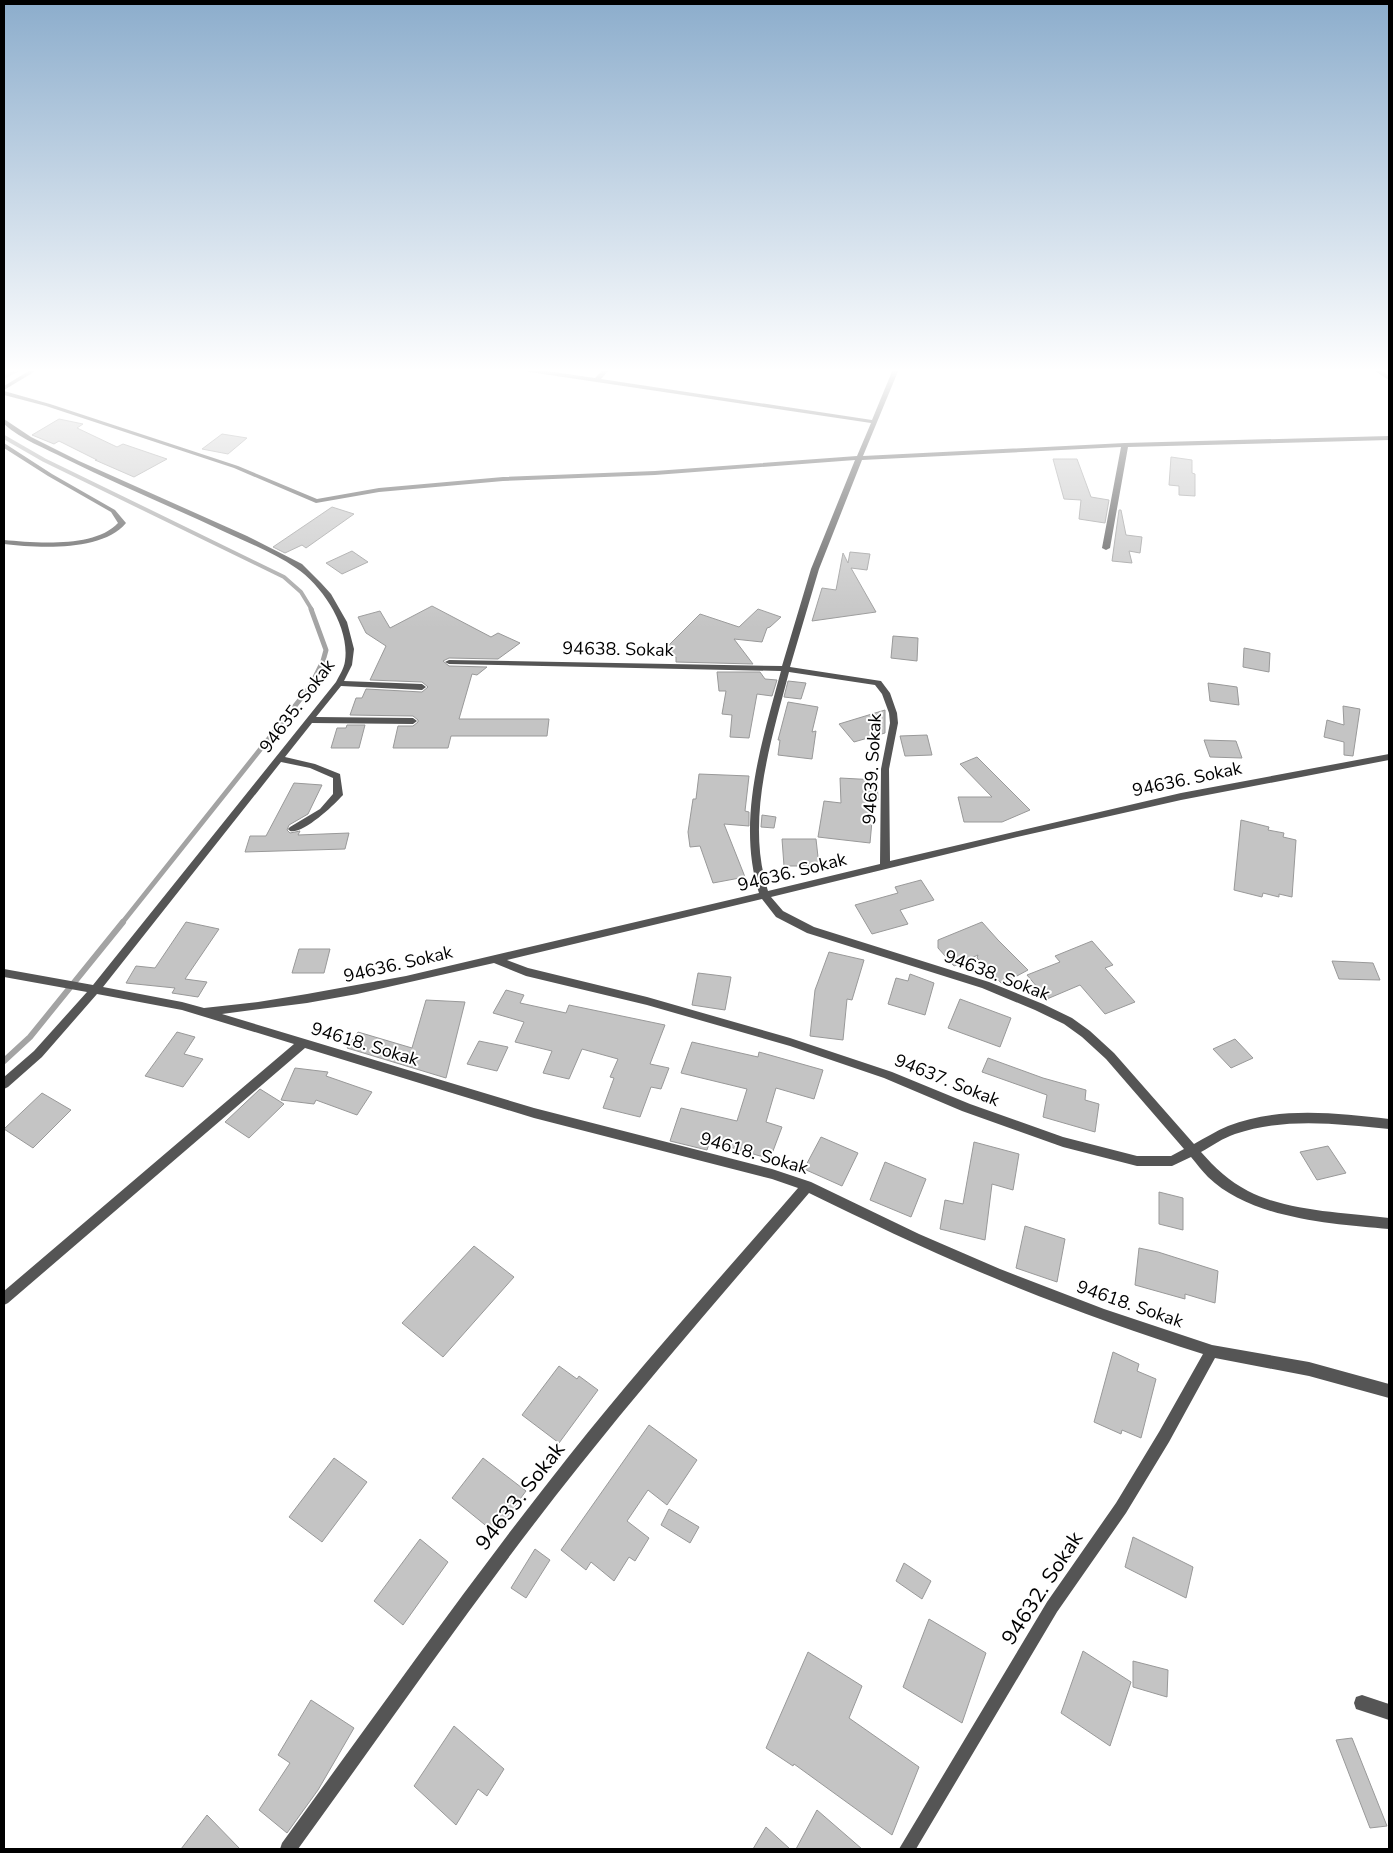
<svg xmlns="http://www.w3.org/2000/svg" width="1393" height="1853" viewBox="0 0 1393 1853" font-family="'Nunito Sans',sans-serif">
  <rect width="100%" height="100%" fill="#fff"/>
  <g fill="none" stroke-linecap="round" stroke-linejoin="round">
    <!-- stream-far2 -->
    <path stroke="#a3a3a3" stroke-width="4" d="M4,377L19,369
      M4,437L44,460L284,577L301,592L312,610"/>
    <!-- stream-far1 -->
    <path stroke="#a3a3a3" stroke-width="5" d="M122,923L310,687L323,661L326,650L311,609"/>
    <!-- stream -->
    <path stroke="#a3a3a3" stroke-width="6" d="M4,1061L30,1037L123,922"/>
  </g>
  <!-- building -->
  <path fill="#c4c4c4" stroke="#999" d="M59,419L83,424L77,428L117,447L123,444L167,459L134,477L95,460H97L59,441L54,444L32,435Z
    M222,434L247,438L228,454L202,449Z
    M1171,457L1192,460V473L1195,474V496L1179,495V486L1169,485Z
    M1053,459H1077L1091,497L1109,500L1105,523L1079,519L1081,500L1064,499Z
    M332,507L354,514L306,548L302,545L285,553L273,547Z
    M1119,510H1121L1126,535L1142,537L1140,553L1129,551L1132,563L1112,561Z
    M352,551L368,562L342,574L326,563Z
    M850,552L870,554L867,570L851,568L876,612L812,621L822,588L836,590L843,553L848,563Z
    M432,606L491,637L498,633L520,643L498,659L449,658L443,661L449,666L487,667L477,675L472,674L459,719H549L547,736H451L448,748H393L398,726H413L418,722V720L413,716L350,715L356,698H362L366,689L422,692L428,687L422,682L370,680L386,646L366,633L358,617L380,611L390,628Z
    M758,609L781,617L770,627L767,628L762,642L734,639L753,664L676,662V657L663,651L700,614L739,627Z
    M893,636L918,638L917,661L891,658Z
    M1244,648L1270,653L1269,672L1243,667Z
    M717,672H760L765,679L777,680L772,696L757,694L749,738L730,737L732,715L722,714L726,691H719Z
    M788,681L806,683L801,699L784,697Z
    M1208,683L1237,687L1239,705L1210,701Z
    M788,702L818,707L812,732L816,731L812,759L778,755L780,740H778Z
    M1343,706L1360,709L1353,756L1344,755V742L1324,737L1327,720L1344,725Z
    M885,710V733L854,742L839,724Z
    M347,725H365L359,748H331L337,728H346Z
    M927,735L932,755L905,756L900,736Z
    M1204,740L1236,741L1242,758L1210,757Z
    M977,757L1030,810L1002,822H964L958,797H992L960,764Z
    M699,774L749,776L745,811L749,812V826L724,824L745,877L713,883L700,846L690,847L688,832L693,799H696Z
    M840,778L877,780L878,800L874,799L870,843L818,837L824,801L841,803Z
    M294,783L322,785L308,814L289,825L287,830L290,833L300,831L298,835L349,833L345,849L245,852L250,836H266Z
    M762,815L776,817L774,828L761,827Z
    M1241,820L1269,827L1268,830L1284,833L1283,837L1296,840L1292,897L1279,894V897L1263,893L1262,897L1234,890Z
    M782,839H816L819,866H784Z
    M921,880L934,900L900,910L908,924L872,934L855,905L898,893L895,887Z
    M186,922L219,929L185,979L207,982L198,997L172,993L175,988L126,983L136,966L155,968Z
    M982,922L998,940L1028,970L1002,984L977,958L978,955L954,966L938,948V940Z
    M1092,941L1113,965L1105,968L1135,1002L1105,1014L1080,985L1047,999L1027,975L1060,962L1055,956Z
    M299,949H330L324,973H292Z
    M829,952L864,960L852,1000L847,999L843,1040L810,1036L815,990Z
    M1332,961L1373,963L1380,980L1339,979Z
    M698,973L731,977L725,1010L692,1005Z
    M910,974L934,983L925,1015L888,1004L896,978L908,981Z
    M506,990L524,995L520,1003L566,1013L569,1005L665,1025L650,1064L669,1068L661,1089L651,1087L640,1117L603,1108L614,1078L610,1077L618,1059L582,1049L569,1079L543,1073L552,1051L515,1042L524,1022L493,1013Z
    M960,999L1011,1018L1000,1047L948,1028Z
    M426,1000L465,1002L446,1078L347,1048L358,1032L412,1048Z
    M177,1032L195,1037L184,1054L203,1059L183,1087L145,1076Z
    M1235,1039L1253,1058L1231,1068L1213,1049Z
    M479,1041L508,1047L497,1071L467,1064Z
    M692,1042L758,1057L759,1052L823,1070L814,1099L776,1088L766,1122L782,1127L770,1159L710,1141L707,1150L670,1141L681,1108L737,1121L747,1089L681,1073Z
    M988,1058L1043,1078L1086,1090L1085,1100L1099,1104L1095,1132L1043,1117L1047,1095L982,1072Z
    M295,1068L328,1072L326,1076L372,1092L357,1115L316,1100L314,1104L281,1100Z
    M260,1089L284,1104L249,1138L225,1122Z
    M42,1093L71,1110L33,1148L4,1129Z
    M821,1137L858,1153L842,1186L804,1169Z
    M974,1142L1019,1154L1013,1190L992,1184L985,1240L940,1229L945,1200L963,1204Z
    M1328,1146L1346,1173L1317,1180L1300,1152Z
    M885,1162L926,1179L911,1217L870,1200Z
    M1159,1192L1183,1198V1230L1159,1224Z
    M1025,1226L1065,1239L1057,1282L1016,1268Z
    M474,1246L514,1277L443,1357L402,1323Z
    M1139,1248L1158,1252L1218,1271L1215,1303L1185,1294V1299L1135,1285Z
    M1113,1352L1139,1364L1137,1371L1156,1379L1141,1438L1122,1430L1121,1434L1094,1422Z
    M559,1366L577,1379L579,1376L598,1390L559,1443L522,1415Z
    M649,1425L697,1460L667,1505L648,1490L627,1521L649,1538L635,1561L629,1557L614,1581L591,1562L586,1570L561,1550Z
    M334,1458L367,1482L322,1542L289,1517Z
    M483,1458L526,1491L495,1533L452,1498Z
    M669,1509L699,1527L690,1543L661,1525Z
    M1133,1537L1193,1567L1186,1598L1125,1567Z
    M420,1539L448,1562L403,1625L374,1601Z
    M535,1549L550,1560L526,1598L511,1588Z
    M904,1563L931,1581L922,1599L896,1581Z
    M929,1619L986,1653L962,1723L903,1687Z
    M1083,1651L1131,1682L1110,1746L1061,1713Z
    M808,1652L862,1686L849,1718L919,1767L892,1835L794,1764L793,1766L766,1748Z
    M1133,1661L1168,1670L1167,1697L1133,1687Z
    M311,1700L354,1728L318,1790L287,1833L259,1810L290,1763L278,1755Z
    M454,1726L504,1769L487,1796L478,1789L456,1825L414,1786Z
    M1352,1738L1387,1826L1370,1828L1336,1740Z
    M817,1810L862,1849H796Z
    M207,1815L240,1849H181Z
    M766,1827L790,1849H753Z"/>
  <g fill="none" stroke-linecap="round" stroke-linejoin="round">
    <!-- street -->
    <path fill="#555" fill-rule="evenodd" d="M4,369H12L4,373Z
      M32,369H39L4,390V386Z
      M520,369H533L595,378L604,369H610L601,379L872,420L893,369H899L863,456L1125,443L1389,436V440L1128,447L1110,548L1106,550L1102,548L1121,447L862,460L819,569L790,667L881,681L890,693L897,713L898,723L889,769L890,861L1181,793L1389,754V760L1181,800L1013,838L771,897L783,911L814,927L989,982L1043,1004L1072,1018L1090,1031L1114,1053L1194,1144C1205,1138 1216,1131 1228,1126C1279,1106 1336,1113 1389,1119V1129C1337,1124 1287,1117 1235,1134C1223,1138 1212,1146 1201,1152C1215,1168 1229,1181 1248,1191C1286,1211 1347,1213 1389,1218V1229C1333,1224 1251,1219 1208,1177C1202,1171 1197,1164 1191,1157L1172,1166H1137L1063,1147L962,1111L884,1078L790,1046L647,1005L526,976L494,963L357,994L307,1003L222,1014L534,1108L772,1169L811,1182L919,1234L1000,1269L1104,1309L1212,1345L1309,1362L1389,1384V1398L1309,1376L1215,1358L1169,1442L1126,1513L1057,1612L916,1849H899L1047,1602L1116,1503L1159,1432L1203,1354C1132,1331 1061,1306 992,1277C930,1252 869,1222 809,1193C732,1283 654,1372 580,1465C481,1589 391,1721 298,1849H280L282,1843C377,1713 469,1582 569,1456C642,1364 721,1277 798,1188L772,1179L534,1118L305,1048L8,1303L4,1305V1291L294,1044L182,1010L97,994L42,1057L8,1087L4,1089V1077L34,1051L87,992L4,977V969L93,985L336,682C339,676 344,669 345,661C350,628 323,586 296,568C275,553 249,543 225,532C172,507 118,485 66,459C45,448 22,440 4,424V419L31,437L79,461L247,536L302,564L321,583L331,594L347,622L354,649L352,665L344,681L422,684L426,687L422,690L341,686L316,717L413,718L417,721L413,724L312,723L285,757L315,764L340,774L343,795L341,797C332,807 303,834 290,831L288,829L290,827L320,809L333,794V778L310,768L281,762L103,987L182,1002L204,1008L258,1002L307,994L406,976L759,893C736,820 762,742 781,671L449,664L445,662L449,660L782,666L811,569L855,460L655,475L503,481L379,492L316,503L234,468L46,406L4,395V391L50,404L238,466L317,499L379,488L503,477L655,471L857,456L871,423L523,371ZM789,672L875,685L882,694L889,713L890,723L881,769L880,864L768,891C745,820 771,742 789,672ZM762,899L776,917L807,933L982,988L1035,1010L1064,1024L1082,1037L1106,1059L1184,1149L1171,1156H1137L1063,1137L970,1104L892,1072L790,1038L647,997L528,968L507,960Z
      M1372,369H1379L1389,376V380Z
      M4,443L52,474L115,510L126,523C102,552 38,548 4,544V540C36,543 95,548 118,523L111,512L48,476L4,448Z
      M1362,1695L1389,1704V1720L1356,1709L1354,1703L1356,1697Z"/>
  </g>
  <!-- sky -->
  <linearGradient id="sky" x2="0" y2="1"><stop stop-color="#8cadcc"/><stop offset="0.59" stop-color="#fff"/><stop offset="1" stop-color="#fff" stop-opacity="0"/></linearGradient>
  <rect width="1393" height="628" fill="url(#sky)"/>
  <g text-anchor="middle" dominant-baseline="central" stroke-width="4" stroke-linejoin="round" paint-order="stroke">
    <!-- street labels -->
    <g font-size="18" fill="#000" stroke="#fff">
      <text transform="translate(618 649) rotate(1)">94638. Sokak</text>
      <text transform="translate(297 706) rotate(-53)">94635. Sokak</text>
      <text transform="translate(872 769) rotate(-87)">94639. Sokak</text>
      <text transform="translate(1187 779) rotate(-12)">94636. Sokak</text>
      <text transform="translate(792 872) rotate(-14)">94636. Sokak</text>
      <text transform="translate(398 964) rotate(-13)">94636. Sokak</text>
      <text transform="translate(997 975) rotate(21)">94638. Sokak</text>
      <text transform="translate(365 1044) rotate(17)">94618. Sokak</text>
      <text transform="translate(947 1080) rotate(22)">94637. Sokak</text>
      <text transform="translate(754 1153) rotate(16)">94618. Sokak</text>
      <text transform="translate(1130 1304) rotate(19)">94618. Sokak</text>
    </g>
    <!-- near-street labels -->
    <g font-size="21" fill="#000" stroke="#fff">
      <text transform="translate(520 1496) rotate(-52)">94633. Sokak</text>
      <text transform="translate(1042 1588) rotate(-57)">94632. Sokak</text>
    </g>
  </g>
  <!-- border -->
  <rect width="1393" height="1853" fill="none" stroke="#000000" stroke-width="10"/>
</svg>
